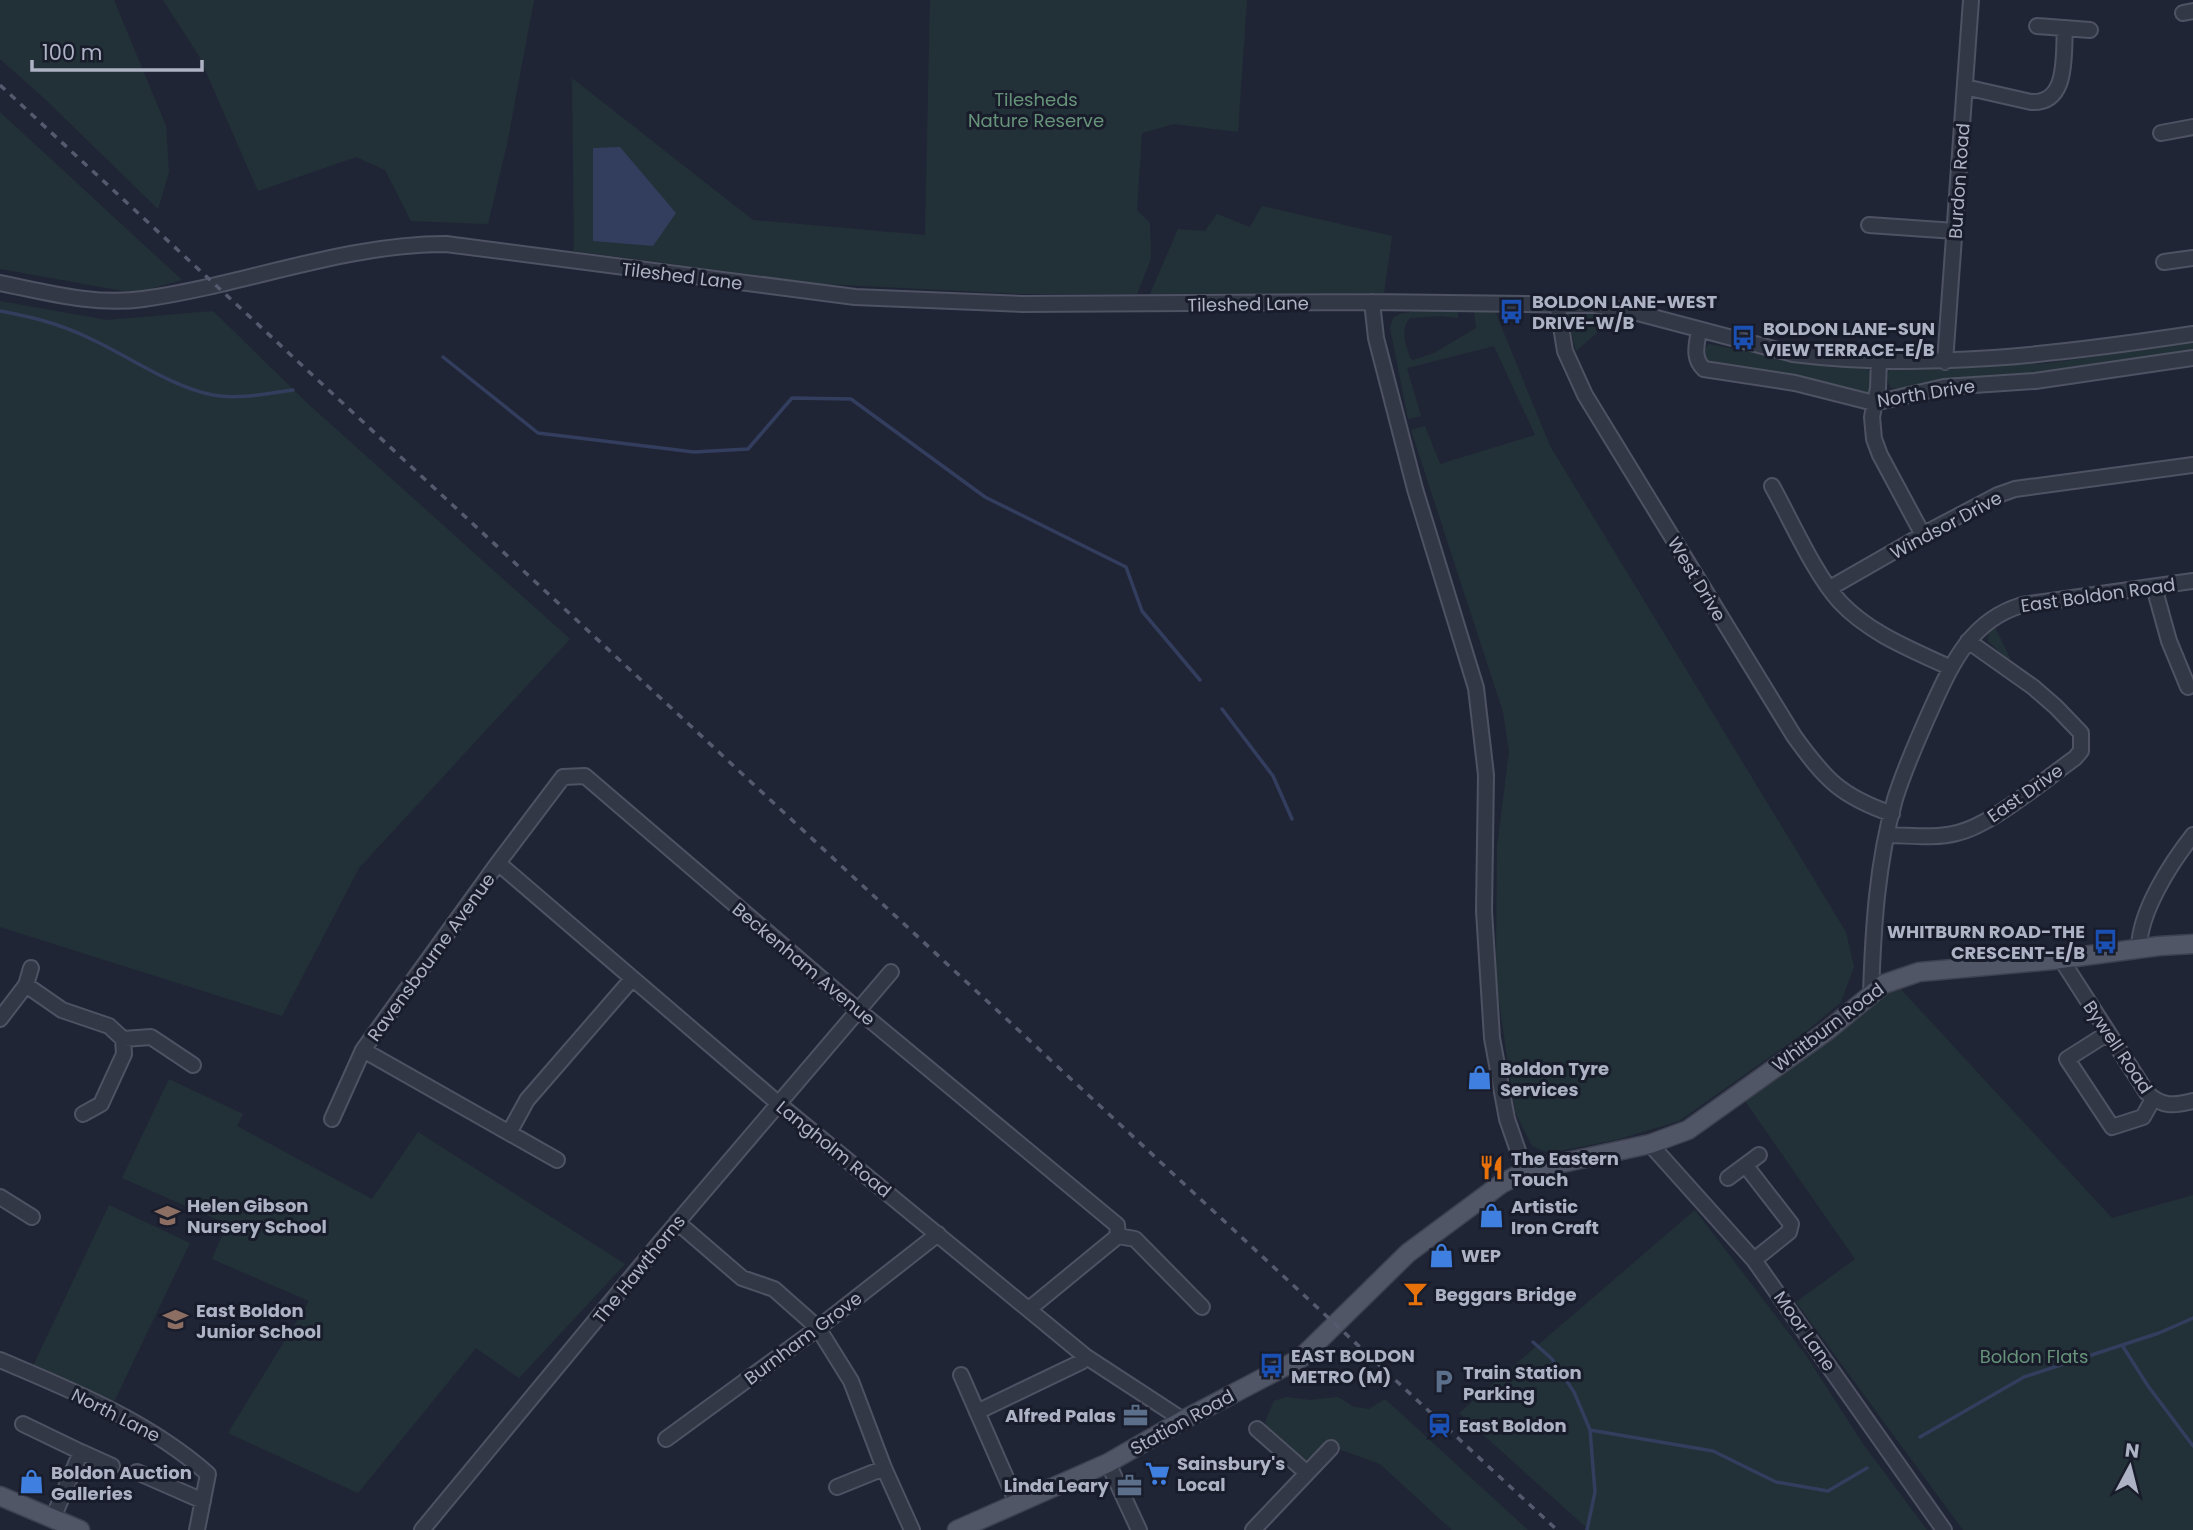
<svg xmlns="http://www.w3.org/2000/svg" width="2193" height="1530" viewBox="0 0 2193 1530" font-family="Poppins,sans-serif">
  <rect width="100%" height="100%" fill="#202536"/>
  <!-- green -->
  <path fill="#223137" d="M0,0H114L166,126L169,172L158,209L45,99L0,59Z
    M163,0H534L507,144L488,224L411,221L385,170L356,157L258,191L199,56Z
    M930,0H1247L1238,132L1174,124L1142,133L1137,210L1150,223L1151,259L1137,294H1023L822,284L574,251L572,78L753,220L925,235Z
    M0,112L182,280L135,293L0,269Z
    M1262,206L1392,236L1384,293L1150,294L1178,229L1205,231L1217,214L1250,227Z
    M0,301L107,320L213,311L306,402L570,639L359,868L282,1016L0,927Z
    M1419,310L1458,312V318L1441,316L1410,318C1399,331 1406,343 1410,358L1413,360L1434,353L1476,328L1474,311H1495L1550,446L1846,932L1854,967L1841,1002L1808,1030L1679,1121L1616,1140L1549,1153L1532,1146L1515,1112L1496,981L1497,847L1509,752L1503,712L1411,430L1425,426L1440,464L1535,435L1494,346L1407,368L1421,416L1408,419L1390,328L1393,318L1400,314Z
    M1576,311L1614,318L1576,351L1567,315Z
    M2193,343V352L2043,373L1947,380L1915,388H1891C1887,381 1886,376 1890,369L1897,367L1954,368L2049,363Z
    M1709,344L1794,361L1867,369L1872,372L1873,389L1868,394L1861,395L1787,374L1709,362C1703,357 1703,349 1709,344Z
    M1995,627L2010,658L2008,660L1988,641L1989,631Z
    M1896,984L2112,1218L2193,1195V1530H1963L1796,1302L1855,1259L1745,1101Z
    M169,1079L243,1114L237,1126L372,1199L418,1132L625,1264L519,1378L476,1348L358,1493L228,1433L309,1301L212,1259L227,1224L122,1178Z
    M109,1205L190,1243L113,1404L33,1366Z
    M1695,1210L1807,1357L1863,1444L1927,1530H1589L1459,1413Z
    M1286,1397L1310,1400L1338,1397L1354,1407L1369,1409L1385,1399L1528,1530H1452L1380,1464L1341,1450L1333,1442L1310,1462L1303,1459L1269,1432L1265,1422L1274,1401Z"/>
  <!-- water -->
  <path fill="#333d5e" d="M620,147L676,213L653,246L593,241V148Z"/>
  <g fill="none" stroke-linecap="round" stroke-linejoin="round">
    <!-- stream -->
    <path stroke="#333d5e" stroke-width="3.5" d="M0,311C32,317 57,323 87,337C127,355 171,387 213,395C239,400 268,393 293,390
      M443,357L538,433L694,452L748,449L792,398L851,399L985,497L1126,567L1142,611L1200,680
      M1222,709L1273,776L1292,819
      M1533,1342L1552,1359L1574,1392L1590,1430L1595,1492L1587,1530
      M2122,1345L2148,1386L2193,1446
      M1590,1430L1713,1451L1776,1482L1828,1491L1867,1468
      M1920,1437L2024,1377L2159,1333L2193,1318"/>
    <defs>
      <path id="minor" d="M2183,13L2193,11
        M2037,26L2090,30
        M1965,87L2031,102C2069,104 2063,55 2065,28
        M2161,133L2193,127
        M1869,225L1955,231
        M2164,262L2193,258
        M0,283C45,292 96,306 143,299C244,285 343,244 446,244L855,297L1022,304L1372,302L1594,305L1630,311L1793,354C1927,371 2060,354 2193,334
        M1372,302L1376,338L1415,489L1476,688L1486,775L1484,911L1492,1038L1507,1119L1525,1171
        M1557,303L1565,351L1585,395L1794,736C1825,779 1840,796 1892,814
        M1699,330C1697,344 1692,358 1704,369L1795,383L1874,403L1944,387L2035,381L2193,358
        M1879,360L1878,388L1872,417L1874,439L1880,455L1923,535
        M1945,362L1971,0
        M1772,486C1791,520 1815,575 1840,602C1870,634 1913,650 1951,668
        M2154,587L2169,641L2188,687
        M1830,588L1926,533L1998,495L2015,489L2193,465
        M1887,835C1909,835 1934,839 1957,833C1992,825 2044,780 2075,758L2081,751V733L2056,707L2033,687L1968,641
        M498,863L779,1104L1085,1356L1183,1420
        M2139,949C2139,912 2171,863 2193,835
        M2061,959L2147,1093C2162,1107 2174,1106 2193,1101
        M26,985L62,1010L109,1026L123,1039L124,1054L101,1104L83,1114
        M1871,995C1873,929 1877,863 1895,799C1905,767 1919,736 1933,705C1953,661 1972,620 2022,605L2193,581
        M0,1019L26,985L31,968
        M2108,1033L2067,1059L2112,1127L2143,1117L2153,1099
        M123,1039L151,1037L193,1065
        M363,1050L557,1160
        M332,1119L363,1050L498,863L563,777L585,776L858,1010L1117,1225L1118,1236
        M509,1133L527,1100L632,979
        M1650,1144L1754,1260L1944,1530
        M1746,1166L1791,1224L1789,1232L1754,1260
        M1728,1178L1759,1155
        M0,1197L32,1217
        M677,1222L742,1278L774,1289L818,1328L851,1381L884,1468L912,1530
        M1118,1236L1135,1239L1202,1307
        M1029,1309L1118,1236
        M0,1360C73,1391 148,1421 208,1474L197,1530
        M961,1375L1017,1503
        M977,1412L1081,1362L1085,1356
        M23,1424L81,1452L53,1518
        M1257,1429L1307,1473
        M666,1439L818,1328L938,1234
        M81,1452L112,1466
        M1108,1463L1139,1530
        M137,1472L203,1501
        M837,1487L884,1468
        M422,1530L658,1245L891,972
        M1253,1530L1331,1448"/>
      <path id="major" d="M0,1496L80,1530
        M957,1530L1108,1463L1183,1420L1301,1358L1408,1253L1501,1184L1525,1171L1650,1144L1688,1130L1827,1031L1884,984L1919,972L2053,960L2159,946L2193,944"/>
    </defs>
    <!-- minor casing -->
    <use href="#minor" stroke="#4e5262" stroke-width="18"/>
    <!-- major casing -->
    <use href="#major" stroke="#3d4150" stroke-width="21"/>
    <!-- minor -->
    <use href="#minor" stroke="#333847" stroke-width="14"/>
    <!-- major -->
    <use href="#major" stroke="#515667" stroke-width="18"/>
    <!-- rail -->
    <path stroke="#555a6e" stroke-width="3.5" stroke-dasharray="7 7" stroke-linecap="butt" d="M0,85L1557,1530"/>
  </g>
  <!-- icons -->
  <defs>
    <symbol id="bus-bare" viewBox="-9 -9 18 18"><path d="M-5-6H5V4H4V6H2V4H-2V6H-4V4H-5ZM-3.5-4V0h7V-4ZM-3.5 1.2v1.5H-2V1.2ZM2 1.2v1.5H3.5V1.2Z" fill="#1a4fb4" stroke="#191d2b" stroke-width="2.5" paint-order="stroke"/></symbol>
    <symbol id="shop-bare" viewBox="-9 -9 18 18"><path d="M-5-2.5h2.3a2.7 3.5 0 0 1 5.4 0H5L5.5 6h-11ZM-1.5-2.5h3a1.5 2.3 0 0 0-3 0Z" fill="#3f7fe0" stroke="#191d2b" stroke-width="2.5" paint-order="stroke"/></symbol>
    <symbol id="restaurant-bare" viewBox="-9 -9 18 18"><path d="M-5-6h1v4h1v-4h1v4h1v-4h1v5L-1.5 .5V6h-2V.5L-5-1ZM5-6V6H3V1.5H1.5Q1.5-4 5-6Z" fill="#e8710a" stroke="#191d2b" stroke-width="2.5" paint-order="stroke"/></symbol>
    <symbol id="school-bare" viewBox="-9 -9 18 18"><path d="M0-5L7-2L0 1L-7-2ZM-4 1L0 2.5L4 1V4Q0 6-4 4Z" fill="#8d6e63" stroke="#191d2b" stroke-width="2.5" paint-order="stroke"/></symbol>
    <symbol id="bar-bare" viewBox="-9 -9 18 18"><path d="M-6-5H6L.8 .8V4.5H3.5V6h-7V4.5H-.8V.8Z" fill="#e8710a" stroke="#191d2b" stroke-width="2.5" paint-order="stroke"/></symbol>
    <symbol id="parking-bare" viewBox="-9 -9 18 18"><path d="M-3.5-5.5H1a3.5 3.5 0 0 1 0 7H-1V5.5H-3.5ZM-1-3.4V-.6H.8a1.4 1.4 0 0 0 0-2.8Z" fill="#5c6f8a" stroke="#191d2b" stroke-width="2.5" paint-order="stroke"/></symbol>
    <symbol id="office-bare" viewBox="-9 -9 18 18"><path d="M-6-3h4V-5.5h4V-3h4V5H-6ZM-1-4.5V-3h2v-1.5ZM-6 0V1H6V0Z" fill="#5c6f8a" stroke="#191d2b" stroke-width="2.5" paint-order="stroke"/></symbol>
    <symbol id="station-bare" viewBox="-9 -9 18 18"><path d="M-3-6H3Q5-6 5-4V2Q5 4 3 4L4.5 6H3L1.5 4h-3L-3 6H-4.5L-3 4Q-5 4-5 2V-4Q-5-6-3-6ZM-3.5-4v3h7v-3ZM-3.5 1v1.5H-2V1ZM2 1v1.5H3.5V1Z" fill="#1a4fb4" stroke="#191d2b" stroke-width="2.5" paint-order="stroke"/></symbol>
    <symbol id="supermarket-bare" viewBox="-9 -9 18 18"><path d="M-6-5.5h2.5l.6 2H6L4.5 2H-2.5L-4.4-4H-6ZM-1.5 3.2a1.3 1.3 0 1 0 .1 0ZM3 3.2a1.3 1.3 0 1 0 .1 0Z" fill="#3f7fe0" stroke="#191d2b" stroke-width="2.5" paint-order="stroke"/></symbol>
  </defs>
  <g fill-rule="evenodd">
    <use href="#bus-bare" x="1494" y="294" width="35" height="35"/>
    <use href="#bus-bare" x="1726" y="320" width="35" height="35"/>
    <use href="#bus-bare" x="2088" y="924" width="35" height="35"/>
    <use href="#shop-bare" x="1462" y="1060" width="35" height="35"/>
    <use href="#restaurant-bare" x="1474" y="1150" width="35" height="35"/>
    <use href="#school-bare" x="150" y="1198" width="35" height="35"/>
    <use href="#shop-bare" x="1474" y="1198" width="35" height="35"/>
    <use href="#shop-bare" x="1424" y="1238" width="35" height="35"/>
    <use href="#bar-bare" x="1398" y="1276" width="35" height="35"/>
    <use href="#school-bare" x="158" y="1302" width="35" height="35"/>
    <use href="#bus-bare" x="1254" y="1348" width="35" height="35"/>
    <use href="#parking-bare" x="1426" y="1364" width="35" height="35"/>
    <use href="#office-bare" x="1118" y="1398" width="35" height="35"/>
    <use href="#station-bare" x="1422" y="1408" width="35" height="35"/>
    <use href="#supermarket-bare" x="1140" y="1456" width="35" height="35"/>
    <use href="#shop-bare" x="14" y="1464" width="35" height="35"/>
    <use href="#office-bare" x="1112" y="1468" width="35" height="35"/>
  </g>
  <g text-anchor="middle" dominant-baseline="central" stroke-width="6" stroke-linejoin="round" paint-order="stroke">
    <!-- park labels -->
    <g font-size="18" fill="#669379" stroke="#191d2b">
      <text x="1036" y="99">Tilesheds<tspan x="1036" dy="21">Nature Reserve</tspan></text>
      <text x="2034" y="1356">Boldon Flats</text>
    </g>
    <!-- street labels -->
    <g font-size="18" fill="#adb2c4" stroke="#191d2b">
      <text transform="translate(1959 181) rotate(-86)">Burdon Road</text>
      <text transform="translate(682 276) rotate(7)">Tileshed Lane</text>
      <text transform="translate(1248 304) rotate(-1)">Tileshed Lane</text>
      <text transform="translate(1926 393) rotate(-9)">North Drive</text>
      <text transform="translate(1946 525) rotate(-28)">Windsor Drive</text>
      <text transform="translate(1697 579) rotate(59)">West Drive</text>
      <text transform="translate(2098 595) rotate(-8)">East Boldon Road</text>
      <text transform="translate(2025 793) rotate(-35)">East Drive</text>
      <text transform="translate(431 957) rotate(-54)">Ravensbourne Avenue</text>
      <text transform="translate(804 964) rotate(40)">Beckenham Avenue</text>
      <text transform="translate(1828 1027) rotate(-37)">Whitburn Road</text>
      <text transform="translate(2118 1047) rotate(56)">Bywell Road</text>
      <text transform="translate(834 1149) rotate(39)">Langholm Road</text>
      <text transform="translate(639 1269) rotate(-51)">The Hawthorns</text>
      <text transform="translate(1805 1331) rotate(55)">Moor Lane</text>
      <text transform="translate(803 1338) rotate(-37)">Burnham Grove</text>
      <text transform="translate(116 1415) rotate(27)">North Lane</text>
      <text transform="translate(1182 1422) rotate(-29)">Station Road</text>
    </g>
    <!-- poi labels -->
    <g font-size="18" font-weight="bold" fill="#adb2c4" stroke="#191d2b" text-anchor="start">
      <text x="1532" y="301">BOLDON LANE-WEST<tspan x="1532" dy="21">DRIVE-W/B</tspan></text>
      <text x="1763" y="328">BOLDON LANE-SUN<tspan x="1763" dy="21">VIEW TERRACE-E/B</tspan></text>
      <text x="2085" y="931" text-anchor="end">WHITBURN ROAD-THE<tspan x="2085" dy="21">CRESCENT-E/B</tspan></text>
      <text x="1500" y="1068">Boldon Tyre<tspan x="1500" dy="21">Services</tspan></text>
      <text x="1511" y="1158">The Eastern<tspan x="1511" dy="21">Touch</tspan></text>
      <text x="187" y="1205">Helen Gibson<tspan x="187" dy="21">Nursery School</tspan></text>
      <text x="1511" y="1206">Artistic<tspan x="1511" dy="21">Iron Craft</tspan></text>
      <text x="1461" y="1255">WEP</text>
      <text x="1435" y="1294">Beggars Bridge</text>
      <text x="196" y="1310">East Boldon<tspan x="196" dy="21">Junior School</tspan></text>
      <text x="1291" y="1355">EAST BOLDON<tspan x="1291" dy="21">METRO (M)</tspan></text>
      <text x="1463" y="1372">Train Station<tspan x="1463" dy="21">Parking</tspan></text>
      <text x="1116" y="1415" text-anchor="end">Alfred Palas</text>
      <text x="1459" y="1425">East Boldon</text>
      <text x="1177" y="1463">Sainsbury's<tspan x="1177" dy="21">Local</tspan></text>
      <text x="51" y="1472">Boldon Auction<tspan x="51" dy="21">Galleries</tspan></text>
      <text x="1109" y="1485" text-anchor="end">Linda Leary</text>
    </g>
  </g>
  <!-- north arrow -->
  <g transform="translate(2130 1467) rotate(7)" stroke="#191d2b" stroke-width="5" paint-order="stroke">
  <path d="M0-5L12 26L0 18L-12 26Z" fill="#adb2c4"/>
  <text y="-10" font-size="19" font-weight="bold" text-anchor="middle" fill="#adb2c4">N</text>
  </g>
  <!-- scale -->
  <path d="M32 60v10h170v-10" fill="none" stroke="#adb2c4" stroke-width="3.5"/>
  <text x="42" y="60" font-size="21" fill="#adb2c4" stroke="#191d2b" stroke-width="5" paint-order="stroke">100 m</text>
</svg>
